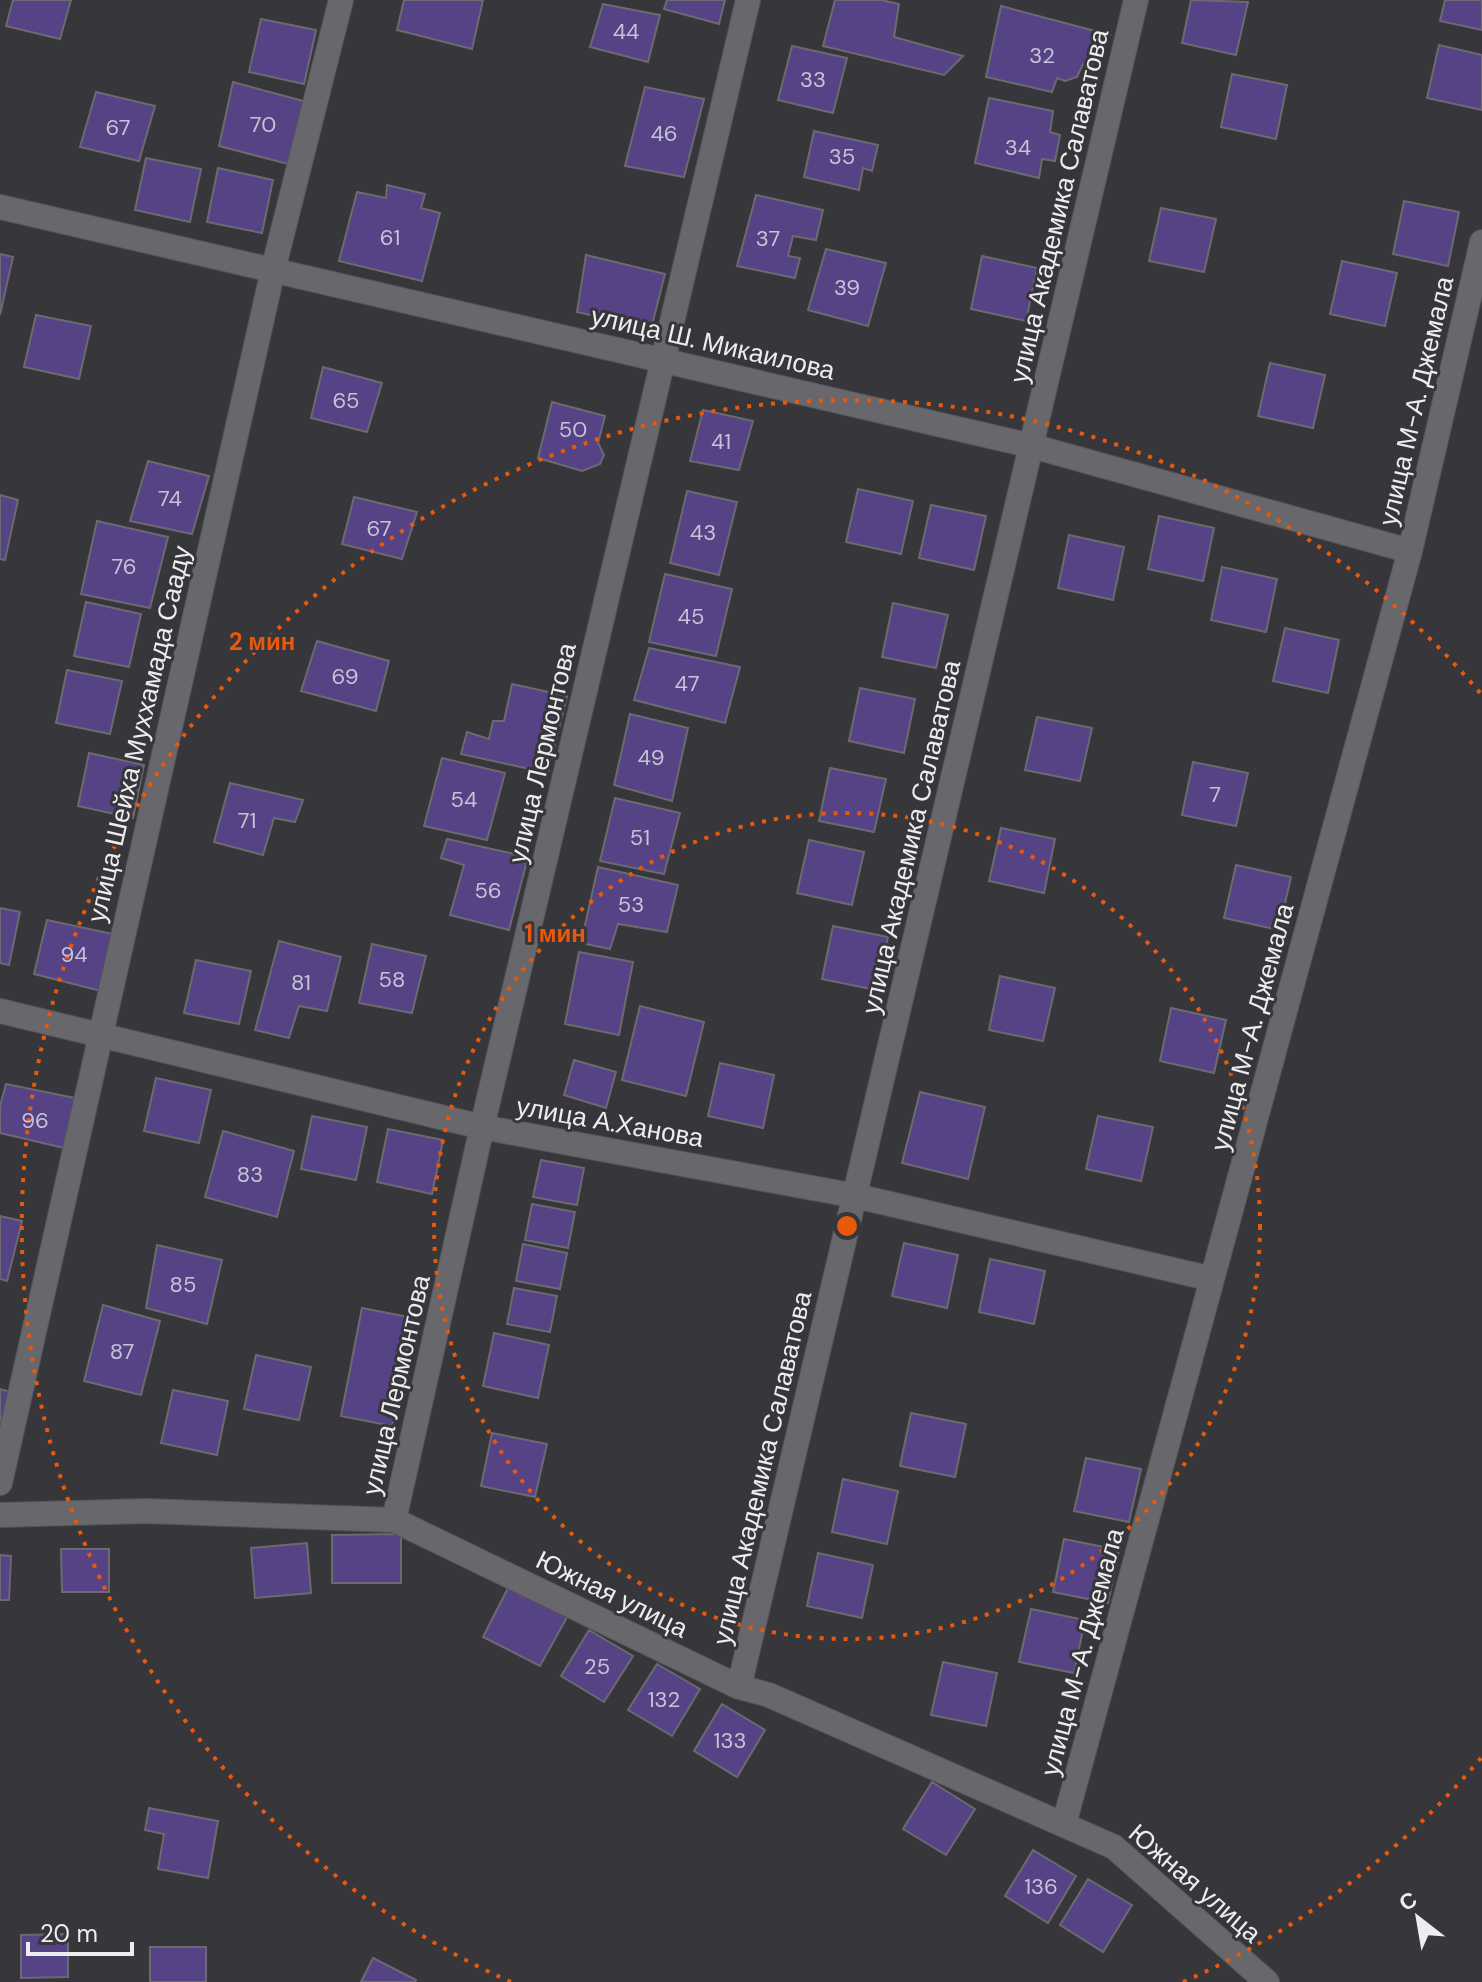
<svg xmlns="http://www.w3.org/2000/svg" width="1482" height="1982" viewBox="0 0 1482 1982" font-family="'DM Sans',sans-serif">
  <rect width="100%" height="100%" fill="#37363a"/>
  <!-- building -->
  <path fill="#564386" stroke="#6b6a70" stroke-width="2" d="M13,0H71L60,39L6,26Z
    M404,0H483L472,49L397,30Z
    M667,0H725L719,24L664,9Z
    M835,0H881L899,4L894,37L963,56L944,75L823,46Z
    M1191,0L1248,2L1236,55L1182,43Z
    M1445,0H1482V30L1440,21Z
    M603,4L660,15L648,62L590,47Z
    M1001,6L1110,35L1096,46L1092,64H1083L1077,77L1065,81L1057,78L1052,92L986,77Z
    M261,19L316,30L304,84L249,72Z
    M1439,45L1482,55V110L1427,98Z
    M792,46L847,58L833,113L778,100Z
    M1232,74L1287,85L1276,139L1221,127Z
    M233,82L307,102L292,165L219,146Z
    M645,87L704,99L684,177L625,166Z
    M96,92L155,106L139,161L80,147Z
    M989,98L1053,111L1050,132L1060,135L1055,161L1042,159L1039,178L975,163Z
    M814,131L878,145L872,171L863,168L859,190L804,177Z
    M146,158L201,169L190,222L135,210Z
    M218,168L273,180L262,233L207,222Z
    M387,185L425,194L421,208L440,213L422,281L339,261L357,192L386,198Z
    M756,195L823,210L816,240L793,236L788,256L800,258L795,278L737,266Z
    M1404,201L1459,212L1448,266L1393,254Z
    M1161,208L1216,219L1204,272L1149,261Z
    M826,249L886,263L868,326L808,310Z
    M0,254L13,257L0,315Z
    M586,255L665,274L651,329L577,312Z
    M982,256L1037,268L1026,321L971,309Z
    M1342,261L1397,273L1385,326L1330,314Z
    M36,315L91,326L79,379L24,367Z
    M1270,363L1325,375L1313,428L1258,416Z
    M323,367L382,383L367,432L311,418Z
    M552,402L605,416L598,443L604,455L600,464L582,471L538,458Z
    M703,410L753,421L739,470L690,461Z
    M148,461L209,476L192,534L130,521Z
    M858,489L913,501L901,554L846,542Z
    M687,491L737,502L719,575L670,563Z
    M0,495L18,500L5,560L0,559Z
    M354,497L417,512L402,559L342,544Z
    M931,505L986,516L974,570L919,558Z
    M1159,516L1214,528L1203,581L1148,569Z
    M97,521L168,537L150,608L81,594Z
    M1069,535L1124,547L1113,600L1058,588Z
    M1222,567L1277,579L1266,632L1211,620Z
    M665,574L732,589L716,656L649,642Z
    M86,602L141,614L129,667L74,656Z
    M893,603L948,615L936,668L882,657Z
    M1285,628L1339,640L1328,693L1273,681Z
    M317,641L389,661L376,711L301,691Z
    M649,648L740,667L725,723L634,700Z
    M67,670L122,681L110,734L56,723Z
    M512,684L567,696L548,773L461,754L467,732L489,739L493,721H504Z
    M860,688L915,699L904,753L849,741Z
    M630,714L688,728L672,801L614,785Z
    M1037,717L1092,728L1080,781L1025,770Z
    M89,753L144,765L133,818L78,806Z
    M442,758L505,773L487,840L424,826Z
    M1193,762L1248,773L1236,826L1182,815Z
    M830,768L886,779L874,832L819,821Z
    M230,783L303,800L295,822L274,818L263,855L214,842Z
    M615,798L680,813L664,874L600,861Z
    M1001,828L1055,839L1044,893L989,881Z
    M447,839L528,857L509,930L450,915L464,865L441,858Z
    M809,840L864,852L852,905L797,893Z
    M1236,865L1291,877L1279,930L1224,918Z
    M598,867L678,885L667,932L618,924L610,949L581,943Z
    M0,908L20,912L9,965L0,963Z
    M47,920L113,934L101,991L34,974Z
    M833,926L888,937L876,990L822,979Z
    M279,941L341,957L327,1011L299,1006L289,1038L255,1030Z
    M372,944L426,956L412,1013L359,1003Z
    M579,952L633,962L619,1035L565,1024Z
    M196,960L251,971L239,1024L184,1013Z
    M1000,976L1055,988L1043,1041L989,1030Z
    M640,1006L704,1022L686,1096L622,1080Z
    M1171,1008L1226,1020L1214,1073L1160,1061Z
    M574,1060L616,1072L606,1108L564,1095Z
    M720,1063L774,1075L763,1128L708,1116Z
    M156,1078L211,1090L199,1143L144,1131Z
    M6,1084L75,1098L64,1148L0,1133V1106Z
    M920,1092L985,1107L968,1179L902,1163Z
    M312,1116L367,1127L356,1180L301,1169Z
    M1098,1116L1153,1127L1141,1181L1086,1169Z
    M388,1129L443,1140L432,1194L377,1182Z
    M223,1131L294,1151L277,1217L205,1197Z
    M541,1160L584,1168L577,1205L533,1197Z
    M532,1204L575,1212L568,1248L525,1240Z
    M0,1216L22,1221L7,1281L0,1279Z
    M904,1243L958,1255L947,1308L892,1296Z
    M523,1244L567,1253L560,1289L516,1281Z
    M157,1245L222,1260L207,1324L146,1308Z
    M990,1259L1045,1271L1034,1324L979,1312Z
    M514,1288L557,1296L550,1332L507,1324Z
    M103,1305L160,1321L141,1395L84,1381Z
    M362,1308L414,1318L392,1426L341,1416Z
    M494,1333L549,1345L538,1398L483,1386Z
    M256,1355L311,1367L299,1420L244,1409Z
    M0,1389L10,1392L0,1426Z
    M173,1390L228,1401L217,1455L161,1443Z
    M911,1413L966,1424L955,1477L900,1466Z
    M492,1433L547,1444L535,1497L481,1486Z
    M1086,1458L1141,1469L1129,1522L1074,1511Z
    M843,1479L898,1491L887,1544L832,1532Z
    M401,1534V1583H332V1535Z
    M1064,1539L1119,1550L1108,1603L1053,1592Z
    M307,1543L311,1593L255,1598L251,1548Z
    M61,1549H109V1592H62Z
    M818,1553L873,1565L862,1618L807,1606Z
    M0,1555L11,1556L9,1600H0Z
    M511,1582L570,1612L540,1666L483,1637Z
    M1031,1609L1085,1620L1074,1673L1019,1662Z
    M589,1630L633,1656L604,1702L561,1676Z
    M943,1662L997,1673L986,1726L931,1715Z
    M657,1664L700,1689L672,1736L628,1710Z
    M722,1704L765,1730L737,1777L694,1751Z
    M932,1782L975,1809L946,1855L903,1829Z
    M149,1808L218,1821L208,1878L158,1869L164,1834L145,1830Z
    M1033,1850L1076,1876L1048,1923L1005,1896Z
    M1088,1879L1132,1905L1103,1952L1060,1925Z
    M68,1934V1977L21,1978V1935Z
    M150,1947H206V1982H150Z
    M373,1958L416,1980L415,1982H361Z"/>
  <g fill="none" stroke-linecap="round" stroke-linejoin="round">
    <defs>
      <path id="minor" d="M0,207L1032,446L1410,551
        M0,1011L482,1127L856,1196L1212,1279
        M0,1483L273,270L341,0
        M0,1515L146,1511L394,1520L739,1687L769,1695L1114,1847L1267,1982
        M394,1520L482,1127L748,0
        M739,1687L1136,0
        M1064,1824L1410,551L1482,242"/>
    </defs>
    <!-- minor casing -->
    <use href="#minor" stroke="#545358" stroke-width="26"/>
    <!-- minor -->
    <use href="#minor" stroke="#68676c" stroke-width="24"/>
  </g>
  <!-- distance rings -->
  <g fill="none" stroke="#e8590c" stroke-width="4" stroke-dasharray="4 8">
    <circle cx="847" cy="1226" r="413"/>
    <path d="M1481 1758A827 827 0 0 1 1183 1982M511 1982A827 827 0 1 1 1481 694"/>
  </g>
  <g text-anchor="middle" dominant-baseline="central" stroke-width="6" stroke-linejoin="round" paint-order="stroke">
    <!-- number labels -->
    <g font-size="22" fill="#c7c2d6">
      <text x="626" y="31">44</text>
      <text x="1042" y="55">32</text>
      <text x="813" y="79">33</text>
      <text x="263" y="124">70</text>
      <text x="118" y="127">67</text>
      <text x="664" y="133">46</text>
      <text x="1018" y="147">34</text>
      <text x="842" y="156">35</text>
      <text x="390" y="237">61</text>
      <text x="768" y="238">37</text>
      <text x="847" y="287">39</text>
      <text x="346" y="400">65</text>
      <text x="573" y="429">50</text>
      <text x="721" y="441">41</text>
      <text x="170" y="498">74</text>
      <text x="379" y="528">67</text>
      <text x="703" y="532">43</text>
      <text x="124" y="566">76</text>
      <text x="691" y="616">45</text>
      <text x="345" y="676">69</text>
      <text x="687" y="683">47</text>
      <text x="651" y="757">49</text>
      <text x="1215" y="794">7</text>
      <text x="464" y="799">54</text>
      <text x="247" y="820">71</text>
      <text x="640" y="837">51</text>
      <text x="488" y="890">56</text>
      <text x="631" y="904">53</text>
      <text x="74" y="954">94</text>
      <text x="392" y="979">58</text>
      <text x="301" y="982">81</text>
      <text x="35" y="1120">96</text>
      <text x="250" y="1174">83</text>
      <text x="183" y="1284">85</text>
      <text x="122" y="1351">87</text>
      <text x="597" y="1666">25</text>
      <text x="664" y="1699">132</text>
      <text x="730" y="1740">133</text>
      <text x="1041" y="1886">136</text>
    </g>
    <!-- street labels -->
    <g font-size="26" fill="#ededf0" stroke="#37363a">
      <text transform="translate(1059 206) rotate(-77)">улица Академика Салаватова</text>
      <text transform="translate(713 343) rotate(13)">улица Ш. Микаилова</text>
      <text transform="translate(1416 401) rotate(-77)">улица М-А. Джемала</text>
      <text transform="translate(139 734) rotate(-77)">улица Шейха Муххамада Сааду</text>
      <text transform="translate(542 753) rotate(-77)">улица Лермонтова</text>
      <text transform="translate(911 837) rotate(-77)">улица Академика Салаватова</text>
      <text transform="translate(1252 1027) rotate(-75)">улица М-А. Джемала</text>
      <text transform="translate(610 1122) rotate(10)">улица А.Ханова</text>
      <text transform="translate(396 1385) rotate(-77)">улица Лермонтова</text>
      <text transform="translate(762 1468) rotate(-77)">улица Академика Салаватова</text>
      <text transform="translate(612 1594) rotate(26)">Южная улица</text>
      <text transform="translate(1082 1652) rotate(-75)">улица М-А. Джемала</text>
      <text transform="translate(1195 1883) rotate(41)">Южная улица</text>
    </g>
  </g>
  <circle cx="847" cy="1226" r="12" fill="#e8590c" stroke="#37363a" stroke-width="4"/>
  <g font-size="24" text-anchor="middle" font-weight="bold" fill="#e8590c" stroke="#37363a" stroke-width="6" stroke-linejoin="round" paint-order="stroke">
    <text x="262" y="650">2 мин</text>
    <text x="555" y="942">1 мин</text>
  </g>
  <!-- north arrow -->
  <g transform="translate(1418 1918) rotate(329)" stroke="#37363a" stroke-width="6" paint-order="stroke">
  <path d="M0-6L14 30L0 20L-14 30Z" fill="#ededf0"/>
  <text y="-12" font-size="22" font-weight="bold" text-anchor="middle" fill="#ededf0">С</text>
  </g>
  <!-- scale -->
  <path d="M28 1942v12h104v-12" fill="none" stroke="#ededf0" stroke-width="4"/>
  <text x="40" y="1942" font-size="24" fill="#ededf0" stroke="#37363a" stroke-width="6" paint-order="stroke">20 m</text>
</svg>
